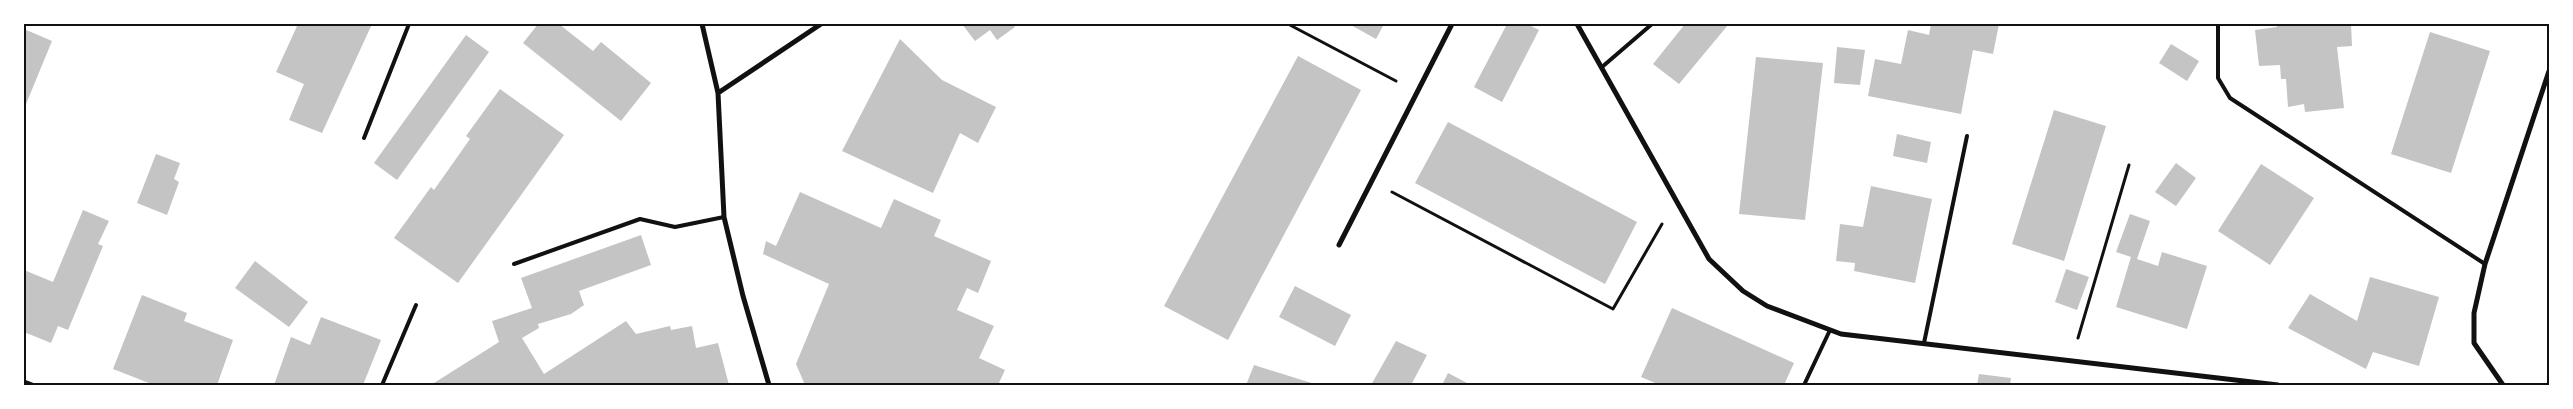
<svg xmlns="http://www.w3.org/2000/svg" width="2573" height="409" viewBox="0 0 2573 409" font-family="'Roboto Condensed',sans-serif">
  <rect width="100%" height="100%" fill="#fff"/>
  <!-- building -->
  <path fill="#c4c4c4" d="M298,24H372L322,133L289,120L304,84L276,72Z
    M538,24H559L593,51L601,42L651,83L621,121L523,43Z
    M962,24H1012L1015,27L997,40L990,30L975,41Z
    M1349,24H1384L1376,39Z
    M1507,24H1527L1539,30L1502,102L1474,87Z
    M1685,24L1728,25L1679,84L1653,64Z
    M1931,24H1999L1993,54L1973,50L1961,114L1868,96L1875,59L1901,64L1908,30L1929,35Z
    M2276,24H2351L2352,46L2337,47L2344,108L2305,112L2304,104L2288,107L2286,79H2281L2280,65L2259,66L2255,30L2277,27Z
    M24,29L52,41L24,109Z
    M2430,32L2490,51L2451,173L2391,154Z
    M466,35L489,52L397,180L374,163Z
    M900,39L942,80L996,107L978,143L960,133L933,193L842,151Z
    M2171,44L2199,61L2187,81L2159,63Z
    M1837,47L1865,50L1860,85L1834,83Z
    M1298,56L1361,90L1228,340L1164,306Z
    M1756,57L1823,63L1805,220L1739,214Z
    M500,89L564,135L458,283L394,238L431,187L434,190L470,139L466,136Z
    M2054,110L2106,126L2064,261L2012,244Z
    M1448,122L1637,222L1605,284L1415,183Z
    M1897,134L1931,142L1927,163L1893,156Z
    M156,154L180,163L174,179L179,182L167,215L137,203Z
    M2176,163L2196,178L2176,206L2155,192Z
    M2261,164L2314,198L2270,265L2218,231Z
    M1871,186L1932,199L1915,283L1854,271L1855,263L1836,261L1840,224L1863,227Z
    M800,192L881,228L894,199L941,220L934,236L991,261L978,293L967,288L957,310L994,326L979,358L1005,370L998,385H805L796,364L829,284L763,254L766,241L776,246Z
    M83,210L109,221L98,244L103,246L68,330L58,326L51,343L24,332V270L53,282Z
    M2130,214L2150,221L2137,259L2158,266L2162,252L2207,266L2187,329L2116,307L2131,257L2116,252Z
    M641,235L651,265L579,291L584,305L571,314L538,324L539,328L522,338L544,374L626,321L636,334L670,326L671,330L692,326L696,348L718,343L729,385H436L434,383L499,342L492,321L532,308L521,278Z
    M255,261L308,302L289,327L235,288Z
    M2066,269L2089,277L2077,310L2055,302Z
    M2370,277L2439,297L2419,366L2373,352L2366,369L2288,328L2310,294L2357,321Z
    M1295,286L1351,315L1335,346L1279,317Z
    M142,295L187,313L184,321L233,340L217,385H154L113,369Z
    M1672,308L1794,363L1784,385H1660L1641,377Z
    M321,317L381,340L363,385H274L291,337L310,345Z
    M1396,341L1427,355L1411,385H1371Z
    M1254,365L1318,385H1246Z
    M1448,373L1471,385H1442Z
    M1979,374L2011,378L2010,385H1977Z"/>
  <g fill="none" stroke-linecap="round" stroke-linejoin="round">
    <!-- path -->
    <path stroke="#111" stroke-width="3" d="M1288,24L1396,81
      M1392,192L1613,309L1662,224
      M2078,338L2129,165"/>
    <!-- service -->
    <path stroke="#111" stroke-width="4" d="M2218,24V78L2230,98L2485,264
      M1602,67L1652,24
      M364,138L409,24
      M514,264L640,219L675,227L724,217
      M1924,343L1967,136
      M382,385L416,305
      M1804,385L1830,330"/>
    <!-- minor -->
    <path stroke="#111" stroke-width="5" d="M702,24L718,93L724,217L743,296L769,385
      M1577,24L1709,259L1743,291L1767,306L1841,334L2278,385
      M718,93L821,24
      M1339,245L1452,24
      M24,382L32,385
      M2503,385L2474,343V313L2485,264L2549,71"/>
  </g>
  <!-- border -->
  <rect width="2573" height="409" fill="none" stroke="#ffffff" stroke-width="50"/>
  <rect x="25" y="25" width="2523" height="359" fill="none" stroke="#111" stroke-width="2"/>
</svg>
